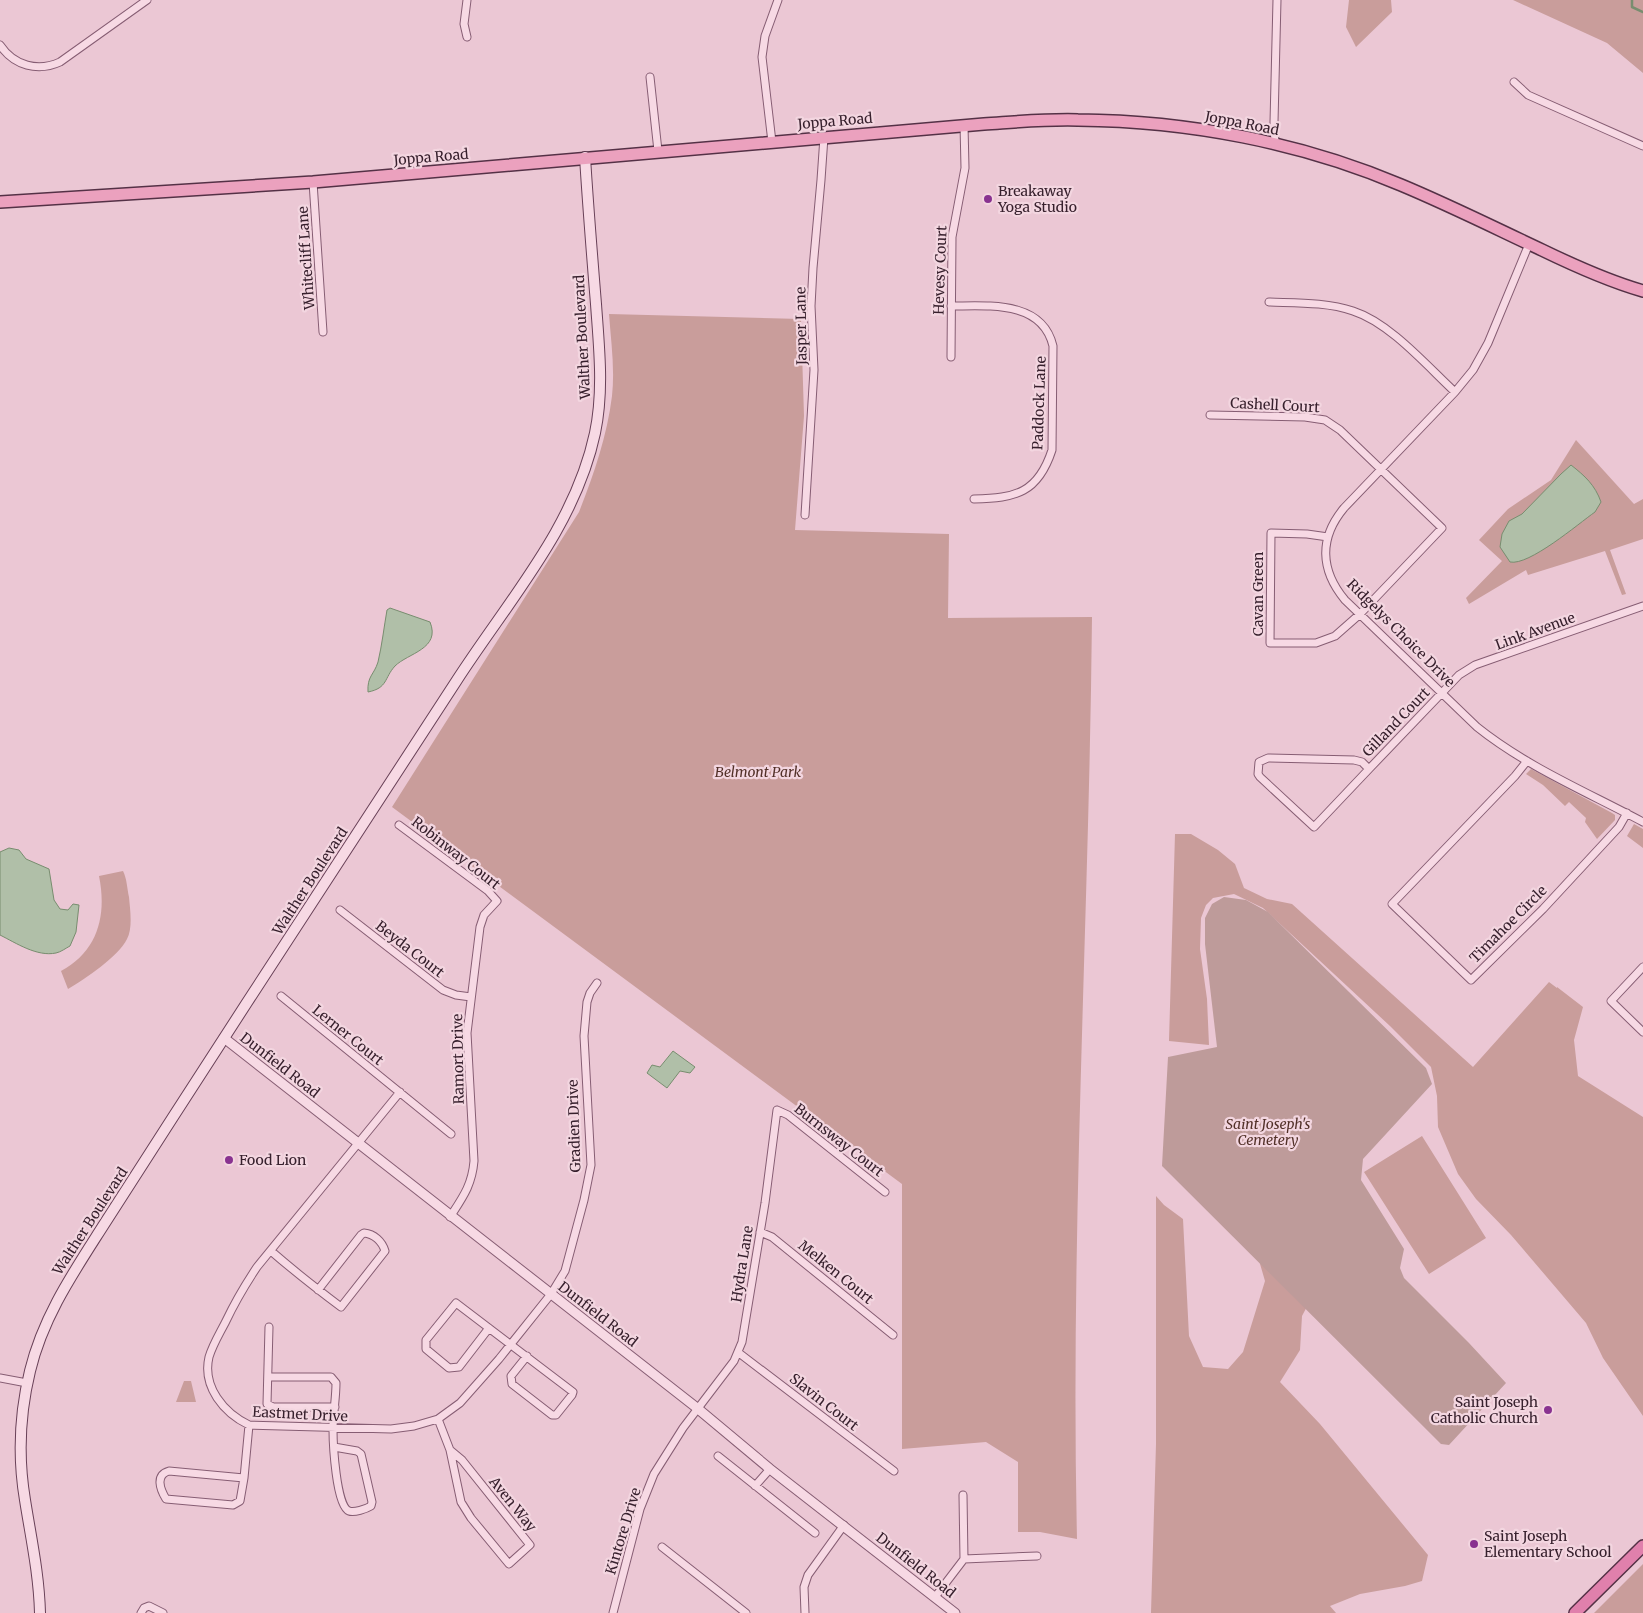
<svg xmlns="http://www.w3.org/2000/svg" width="1643" height="1613" viewBox="0 0 1643 1613" font-family="Merriweather,serif">
  <rect width="100%" height="100%" fill="#ebc7d4"/>
  <!-- green -->
  <path fill="#c99d9b" d="M1349,0H1391L1392,12L1356,47L1346,27Z
    M1513,0H1643V73L1607,43Z
    M609,314L801,319L804,416L795,530L949,534L948,618L1092,617C1089,924 1070,1232 1077,1539L1040,1532H1018V1462L986,1442L902,1449V1184L392,807L579,512C594,474 607,436 612,396C615,369 611,341 609,314Z
    M1576,440L1634,504L1643,499V539L1610,550L1626,594L1622,595L1605,551L1528,575L1526,570L1469,604L1466,598L1502,561L1479,540L1508,509L1551,480Z
    M1531,769L1612,813L1615,815V820L1597,839L1585,822L1586,818L1569,802L1565,806L1543,785L1526,774Z
    M1634,824L1643,829V848L1627,836Z
    M1175,834H1191L1218,850L1235,864L1244,888L1267,899L1292,904L1473,1067L1549,982L1557,988V987L1583,1007L1574,1040L1578,1076L1643,1117V1416L1603,1358L1586,1323L1511,1235L1476,1199L1458,1174L1438,1127L1437,1096L1431,1067L1390,1026L1263,908L1234,894L1213,898L1206,905L1201,918L1200,949L1207,999L1209,1045L1169,1041Z
    M123,871C127,879 127,888 129,897C130,909 133,928 127,939C118,957 85,979 68,989L61,971C98,951 107,915 99,876Z
    M1422,1136L1486,1238L1429,1274L1364,1172Z
    M1156,1196L1164,1205L1183,1219L1189,1336L1203,1367L1228,1369L1243,1352L1265,1281L1256,1250L1312,1297L1302,1316L1300,1350L1280,1382L1320,1424L1428,1555L1422,1581L1405,1586L1360,1594L1330,1606L1336,1613H1151L1156,1444Z
    M184,1381H191L196,1402H176Z
    M1643,1564V1613H1594Z"/>
  <!-- cemetery -->
  <path fill="#be9b9a" d="M1224,897L1246,900L1268,912L1426,1068L1432,1084L1363,1159L1361,1180L1404,1249L1400,1268L1404,1278L1469,1343L1506,1383L1449,1445L1441,1444L1162,1166L1168,1057L1217,1047L1205,944V918L1212,904Z"/>
  <!-- water -->
  <path fill="#b0bfa8" stroke="#788d6f" d="M1571,465C1585,476 1595,485 1601,502L1595,512C1578,524 1529,566 1510,562L1500,547L1502,534L1509,521L1522,514L1561,474Z
    M390,608L430,622C441,649 408,653 395,666C384,678 388,688 368,692C367,676 374,675 378,662C382,645 384,627 387,610Z
    M9,848L19,850L26,859L49,869L54,900L60,909L68,910L73,904L79,905L76,932L70,946C66,948 61,952 56,953C37,957 16,943 0,935V852Z
    M673,1051L695,1067L690,1073L680,1071L667,1088L647,1073L652,1065L660,1067Z"/>
  <g fill="none" stroke-linecap="round" stroke-linejoin="round">
    <!-- stream -->
    <path stroke="#788d6f" stroke-width="2.5" d="M1632,0V7L1643,12"/>
    <defs>
      <path id="minor" d="M467,0L464,24L467,37
        M0,45C14,66 38,72 60,62L147,0
        M650,77L658,151
        M1514,82L1528,95L1643,146
        M772,142L762,57L765,36L778,0
        M1275,144L1274,122L1277,0
        M313,182L323,332
        M1529,244L1488,343L1473,370L1455,392L1344,508C1319,538 1320,570 1345,600L1477,727C1527,767 1587,792 1643,822
        M1269,302C1296,303 1327,302 1353,311C1390,323 1426,365 1455,392
        M951,306C988,306 1042,300 1053,346L1052,450C1038,493 1016,498 974,499
        M951,357L952,237L965,168L964,125
        M1210,415L1305,417L1325,420L1340,430L1442,528L1360,614L1335,636L1316,643H1270L1271,533L1307,534L1328,537
        M805,515L814,370L811,306L813,268L821,180L824,137
        M1268,758L1354,760L1362,762L1369,769L1314,827L1260,777L1258,774L1259,762Z
        M1527,761L1515,776L1392,904L1471,980L1543,909L1619,827L1627,813
        M1369,769L1459,675L1475,665L1643,606
        M399,825L488,891L497,901L484,915L480,927L467,1033L474,1161C472,1185 463,1197 450,1217
        M340,910L443,990L456,995L471,997
        M1643,967L1611,1001L1643,1032
        M281,996L451,1134
        M400,1092L257,1267C245,1285 235,1302 226,1321C220,1333 213,1344 209,1357C202,1387 224,1413 249,1425L391,1429L414,1426L438,1419L460,1403L499,1359L551,1294L565,1271L584,1200L591,1165L584,1036L587,1002L590,993L597,983
        M760,1232L772,1237L893,1335
        M271,1251C294,1271 317,1289 341,1307L385,1251C382,1241 374,1234 364,1233L361,1235L318,1290
        M269,1327L267,1404L273,1407H335
        M489,1328L459,1367L449,1368L426,1349V1340L456,1303L573,1392L572,1395L556,1415H552L512,1384L511,1376L527,1356
        M739,1353L894,1471
        M268,1377H331L336,1383C336,1398 333,1414 333,1429C333,1443 336,1506 349,1511C354,1513 366,1509 371,1506L372,1502L361,1454L357,1451L334,1447
        M0,1378L27,1383
        M438,1419L450,1450L462,1460L530,1545L509,1564L471,1518L461,1502L450,1450
        M718,1456L815,1533
        M169,1471L244,1478L240,1501L233,1505L166,1499C160,1489 155,1475 169,1471Z
        M244,1478L249,1425
        M755,1486L770,1469
        M662,1547L746,1613
        M964,1559L1037,1556
        M935,1597L964,1559L963,1495
        M141,1613L144,1608L149,1606L163,1613
        M613,1613L640,1509L654,1474L683,1428L734,1361L742,1342L765,1203L777,1110L788,1115L885,1192
        M805,1613L804,1587L808,1575L844,1525"/>
      <path id="tertiary" d="M224,1038L697,1408L770,1469L955,1613"/>
      <path id="secondary" d="M40,1613C39,1574 31,1538 25,1500C18,1458 20,1412 30,1371C43,1317 73,1273 103,1226C126,1190 150,1153 173,1117C267,971 362,826 457,680C508,601 575,527 595,433C604,390 599,347 596,304C592,255 588,206 585,157"/>
      <path id="primary" d="M0,202L313,182L984,124C1015,122 1046,119 1078,120C1188,121 1300,142 1401,185C1449,205 1495,228 1542,250C1575,266 1608,281 1643,291"/>
      <path id="trunk" d="M1575,1613L1643,1546"/>
    </defs>
    <!-- minor casing -->
    <use href="#minor" stroke="#865d73" stroke-width="9"/>
    <!-- tertiary casing -->
    <use href="#tertiary" stroke="#865d73" stroke-width="11"/>
    <!-- secondary casing -->
    <use href="#secondary" stroke="#684057" stroke-width="12"/>
    <!-- primary casing -->
    <use href="#primary" stroke="#543146" stroke-width="14"/>
    <!-- trunk casing -->
    <use href="#trunk" stroke="#543146" stroke-width="14"/>
    <!-- minor -->
    <use href="#minor" stroke="#f7d9e4" stroke-width="7"/>
    <!-- tertiary -->
    <use href="#tertiary" stroke="#f7d9e4" stroke-width="9"/>
    <!-- secondary -->
    <use href="#secondary" stroke="#f7d9e4" stroke-width="10"/>
    <!-- primary -->
    <use href="#primary" stroke="#eba1be" stroke-width="11"/>
    <!-- trunk -->
    <use href="#trunk" stroke="#e080ac" stroke-width="11"/>
  </g>
  <!-- markers -->
  <g fill="#893290" stroke="#f3d6e0" stroke-width="2">
    <circle cx="988" cy="199" r="5"/>
    <circle cx="229" cy="1160" r="5"/>
    <circle cx="1548" cy="1410" r="5"/>
    <circle cx="1474" cy="1544" r="5"/>
  </g>
  <g text-anchor="middle" dominant-baseline="central" stroke-width="4.5" stroke-linejoin="round" paint-order="stroke">
    <!-- street labels -->
    <g font-size="14" fill="#37202d" stroke="#f3d6e0">
      <text transform="translate(835 121) rotate(-5)">Joppa Road</text>
      <text transform="translate(1242 123) rotate(11)">Joppa Road</text>
      <text transform="translate(431 157) rotate(-5)">Joppa Road</text>
      <text transform="translate(306 258) rotate(-94)">Whitecliff Lane</text>
      <text transform="translate(940 270) rotate(-88)">Hevesy Court</text>
      <text transform="translate(801 326) rotate(-91)">Jasper Lane</text>
      <text transform="translate(582 337) rotate(-93)">Walther Boulevard</text>
      <text transform="translate(1039 403) rotate(-88)">Paddock Lane</text>
      <text transform="translate(1275 405) rotate(3)">Cashell Court</text>
      <text transform="translate(1258 594) rotate(-90)">Cavan Green</text>
      <text transform="translate(1535 631) rotate(-20)">Link Avenue</text>
      <text transform="translate(1401 633) rotate(45)">Ridgelys Choice Drive</text>
      <text transform="translate(1396 722) rotate(-46)">Gilland Court</text>
      <text transform="translate(456 853) rotate(38)">Robinway Court</text>
      <text transform="translate(310 881) rotate(-57)">Walther Boulevard</text>
      <text transform="translate(1508 924) rotate(-45)">Timahoe Circle</text>
      <text transform="translate(410 949) rotate(38)">Beyda Court</text>
      <text transform="translate(348 1035) rotate(39)">Lerner Court</text>
      <text transform="translate(458 1059) rotate(-91)">Ramort Drive</text>
      <text transform="translate(280 1065) rotate(38)">Dunfield Road</text>
      <text transform="translate(574 1126) rotate(-92)">Gradien Drive</text>
      <text transform="translate(839 1140) rotate(38)">Burnsway Court</text>
      <text transform="translate(90 1221) rotate(-57)">Walther Boulevard</text>
      <text transform="translate(742 1264) rotate(-81)">Hydra Lane</text>
      <text transform="translate(836 1272) rotate(39)">Melken Court</text>
      <text transform="translate(598 1314) rotate(38)">Dunfield Road</text>
      <text transform="translate(824 1402) rotate(38)">Slavin Court</text>
      <text transform="translate(300 1414) rotate(3)">Eastmet Drive</text>
      <text transform="translate(513 1504) rotate(51)">Aven Way</text>
      <text transform="translate(623 1531) rotate(-73)">Kintore Drive</text>
      <text transform="translate(916 1565) rotate(38)">Dunfield Road</text>
    </g>
    <!-- poi labels -->
    <g font-size="14" fill="#37202d" stroke="#f3d6e0" text-anchor="start">
      <text x="998" y="191">Breakaway<tspan x="998" dy="16">Yoga Studio</tspan></text>
      <text x="239" y="1160">Food Lion</text>
      <text x="1538" y="1402" text-anchor="end">Saint Joseph<tspan x="1538" dy="16">Catholic Church</tspan></text>
      <text x="1484" y="1536">Saint Joseph<tspan x="1484" dy="16">Elementary School</tspan></text>
    </g>
    <!-- park labels -->
    <g font-size="14" font-style="italic" fill="#523028" stroke="#f3d6e0">
      <text x="758" y="772">Belmont Park</text>
      <text x="1268" y="1124">Saint Joseph's<tspan x="1268" dy="16">Cemetery</tspan></text>
    </g>
  </g>
</svg>
